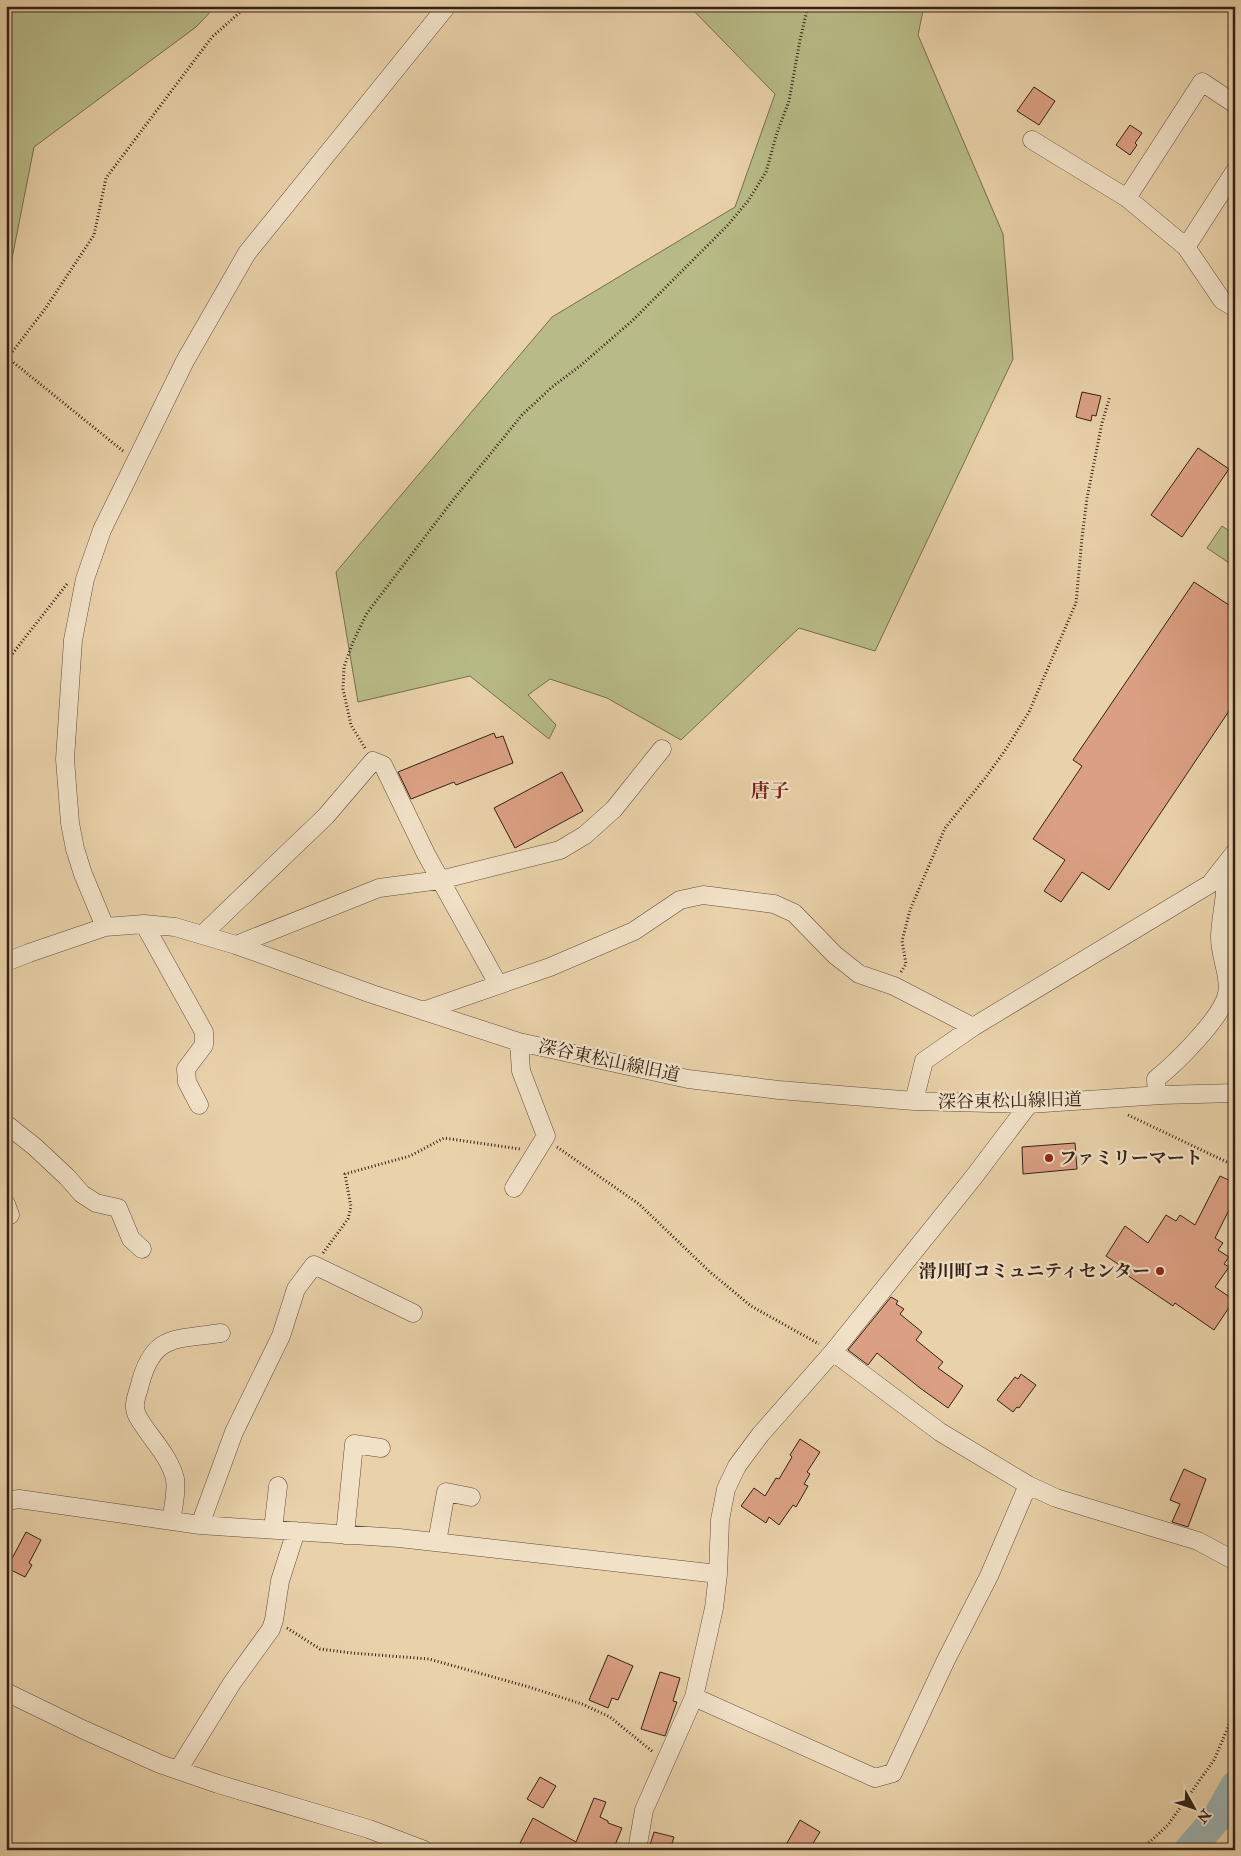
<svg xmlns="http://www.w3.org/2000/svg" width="1241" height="1856" viewBox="0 0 1241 1856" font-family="'IM FELL Double Pica','Noto Serif JP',serif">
  <rect width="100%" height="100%" fill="#e9d1a9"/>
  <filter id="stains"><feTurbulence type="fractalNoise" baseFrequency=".004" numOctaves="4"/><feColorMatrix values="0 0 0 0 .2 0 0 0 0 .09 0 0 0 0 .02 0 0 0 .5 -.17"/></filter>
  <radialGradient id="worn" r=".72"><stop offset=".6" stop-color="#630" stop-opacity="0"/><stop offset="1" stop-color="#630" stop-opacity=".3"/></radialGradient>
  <!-- green -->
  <path fill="#b8bb87" stroke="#766e4f" d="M6,6H216L196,27L34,147L6,289Z
    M689,6H924L918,35L1003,234L1013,359L875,651L799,628L681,740L607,698L550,679L528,695L556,725L549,739L470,676L358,702L336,572L552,317L735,207L775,94Z
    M1222,526L1235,535V567L1207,548Z"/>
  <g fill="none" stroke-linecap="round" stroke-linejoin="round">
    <!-- river -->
    <path stroke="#9cb4b3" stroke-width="30" d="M1189,1850L1217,1818L1235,1786"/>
  </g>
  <!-- building -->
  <path fill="#dba083" stroke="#342017" d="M1034,87L1055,101L1039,125L1017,111Z
    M1130,125L1142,133L1135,143L1137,145L1130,155L1116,145Z
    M1082,392L1101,396L1096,416L1092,415L1091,421L1076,417Z
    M1198,448L1229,469L1182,537L1151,515Z
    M1194,582L1235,609V702L1109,890L1082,872L1061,902L1044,891L1065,860L1033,839L1082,766L1073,760Z
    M494,733L496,738L503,736L513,763L456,785L454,782L411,799L398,772Z
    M562,772L583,811L515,848L494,808Z
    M1075,1143L1077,1169L1023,1174L1022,1147Z
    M1220,1176L1235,1183V1198L1215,1238L1223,1243L1218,1250L1229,1257L1224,1264L1229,1267L1215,1287L1234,1300L1214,1330L1175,1303L1173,1306L1124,1273L1127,1270L1106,1256L1125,1226L1148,1243L1166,1215L1176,1221L1180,1215L1195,1225Z
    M891,1297L898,1301L896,1304L904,1309L900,1314L922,1332L916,1340L943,1362L938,1368L963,1386L948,1408L920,1388L877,1353L868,1365L848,1350Z
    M1021,1374L1036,1385L1019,1408L1017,1407L1013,1412L997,1400L1015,1377L1018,1379Z
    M800,1439L820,1452L807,1472L810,1474L804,1484L808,1486L796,1507L793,1505L779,1525L769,1517L766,1523L741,1506L754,1488L765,1496L776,1478L779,1479L792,1457L790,1455Z
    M1184,1469L1206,1479L1188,1527L1172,1522L1180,1504L1170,1500Z
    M26,1532L41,1540L29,1563L32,1565L25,1577L7,1568Z
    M608,1655L633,1666L618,1700L612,1698L608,1708L589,1700Z
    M660,1672L680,1678L673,1701L677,1702L665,1736L641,1729Z
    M540,1777L556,1786L543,1808L527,1799Z
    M594,1798L606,1802L600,1817L608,1821V1823L622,1828L613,1850H533L520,1843L533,1818L576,1842Z
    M800,1820L820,1832L809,1850H783Z
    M654,1832L674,1837L670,1850L649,1848Z"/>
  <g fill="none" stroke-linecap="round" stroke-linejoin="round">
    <defs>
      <path id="minor" d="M1032,140L1127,198
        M1235,171L1186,247L1222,300L1235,308
        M1186,247L1127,198L1202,82L1235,104
        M144,924L204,1032V1045L186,1069L187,1082L199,1105
        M105,927L83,874L75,849L70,823L65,759L73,640L85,579L102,530L185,361L247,253L447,6
        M203,934L326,816L373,761L383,765L426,854L498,984
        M236,945L379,888L440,880L560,850L585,835L614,809L662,749
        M6,962L29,953L105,927L144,924L175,927L236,945L372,994L519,1042L688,1079L779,1090L914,1101L1029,1104L1161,1095L1235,1093
        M423,1011L550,967L634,931L680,900L703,895L774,904L794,913L835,955L859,974L894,986L973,1027
        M1157,1095L1156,1079C1175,1064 1222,1018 1227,994C1231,978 1220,957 1220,938C1220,922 1224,907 1225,892C1225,885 1223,876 1222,869
        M914,1101L924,1061L973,1027L1210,884L1235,852
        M6,1124L35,1147L67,1177L82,1194L96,1203L118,1208L131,1239L142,1249
        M514,1188L546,1136L521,1071L519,1042
        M6,1204L10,1215L6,1217
        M833,1352L940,1432L1028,1485L1056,1498L1198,1541L1235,1561
        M6,1501L19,1499L200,1525L399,1538L718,1574
        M171,1521C173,1508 177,1493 175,1479C170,1456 149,1437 138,1417C132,1407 136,1398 139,1388C152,1334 173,1340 221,1333
        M200,1525L234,1432L281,1336L296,1289L314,1265L413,1313
        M273,1530L278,1486
        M345,1535L354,1444L381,1448
        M437,1542L446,1492L471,1497
        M6,1692L82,1729L160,1764L218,1784L369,1829L424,1850
        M694,1697L875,1778L893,1773L946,1660L989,1576L1028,1485
        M178,1770L232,1683L271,1629L274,1620L280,1581L296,1531
        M637,1850L644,1810L694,1697L714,1608L718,1574L720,1520L726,1489L737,1466L760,1435L833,1352L973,1178L1029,1104"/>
    </defs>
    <!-- minor casing -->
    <use href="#minor" stroke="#614c3c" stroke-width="19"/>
    <!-- path -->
    <path stroke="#342017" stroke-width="3" stroke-dasharray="1 2.5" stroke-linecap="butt" d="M8,358L123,451
      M6,360L45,309L94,235L106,178L212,37L247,6
      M6,662L67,584
      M365,748L351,725L343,689L344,667L353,642L367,613L453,500L522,415L552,387L580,366L632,321L727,226L748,201L766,172L777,133L789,101L800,40L808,6
      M901,972L906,964L902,941L910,910L945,828L986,777L1006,749L1029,712L1076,603L1082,538L1087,498L1102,423L1110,396
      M1128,1115L1233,1165
      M557,1147L639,1204L710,1272L751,1306L819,1344
      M323,1253L348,1219L351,1207L345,1174L410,1156L444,1138L520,1149
      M287,1628L320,1649L352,1653L429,1659L529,1687L582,1704L610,1717L653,1752
      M1141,1850L1168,1825L1214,1760L1235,1711
      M1232,1850L1235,1846"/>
    <!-- minor -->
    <use href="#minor" stroke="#f1e1c7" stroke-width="18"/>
  </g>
  <!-- markers -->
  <g fill="#8f2418" stroke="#f1e1c7" stroke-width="2">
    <circle cx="1049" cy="1158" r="5"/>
    <circle cx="1160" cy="1271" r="5"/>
  </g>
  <g text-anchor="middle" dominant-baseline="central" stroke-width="4.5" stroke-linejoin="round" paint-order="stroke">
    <!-- street labels -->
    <g font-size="18" fill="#342017" stroke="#f1e1c7">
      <text transform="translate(609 1061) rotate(12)">深谷東松山線旧道</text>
      <text transform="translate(1010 1101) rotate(-1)">深谷東松山線旧道</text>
    </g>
    <!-- poi labels -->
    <g font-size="18" font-weight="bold" fill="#342017" stroke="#f1e1c7" text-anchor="start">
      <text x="1059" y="1158">ファミリーマート</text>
      <text x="1150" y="1271" text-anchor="end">滑川町コミュニティセンター</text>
    </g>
    <!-- neighbourhood labels -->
    <g font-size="19" font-weight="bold" fill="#7a1f14" stroke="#f1e1c7">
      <text x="770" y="791">唐子</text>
    </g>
  </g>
  <!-- margin -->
  <rect width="1241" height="1856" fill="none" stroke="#e9d1a9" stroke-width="25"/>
  <rect x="8" y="8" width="1226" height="1841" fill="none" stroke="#342017" stroke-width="2.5"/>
  <rect x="12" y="12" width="1216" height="1831" fill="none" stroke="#342017"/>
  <!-- north arrow -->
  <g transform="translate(1194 1808) rotate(130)" stroke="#f1e1c7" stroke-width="4" paint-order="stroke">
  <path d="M0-4L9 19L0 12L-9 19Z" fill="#342017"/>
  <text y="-8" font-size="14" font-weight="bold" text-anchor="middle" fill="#342017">N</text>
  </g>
  <rect width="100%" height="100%" filter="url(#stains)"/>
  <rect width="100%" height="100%" fill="url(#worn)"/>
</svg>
